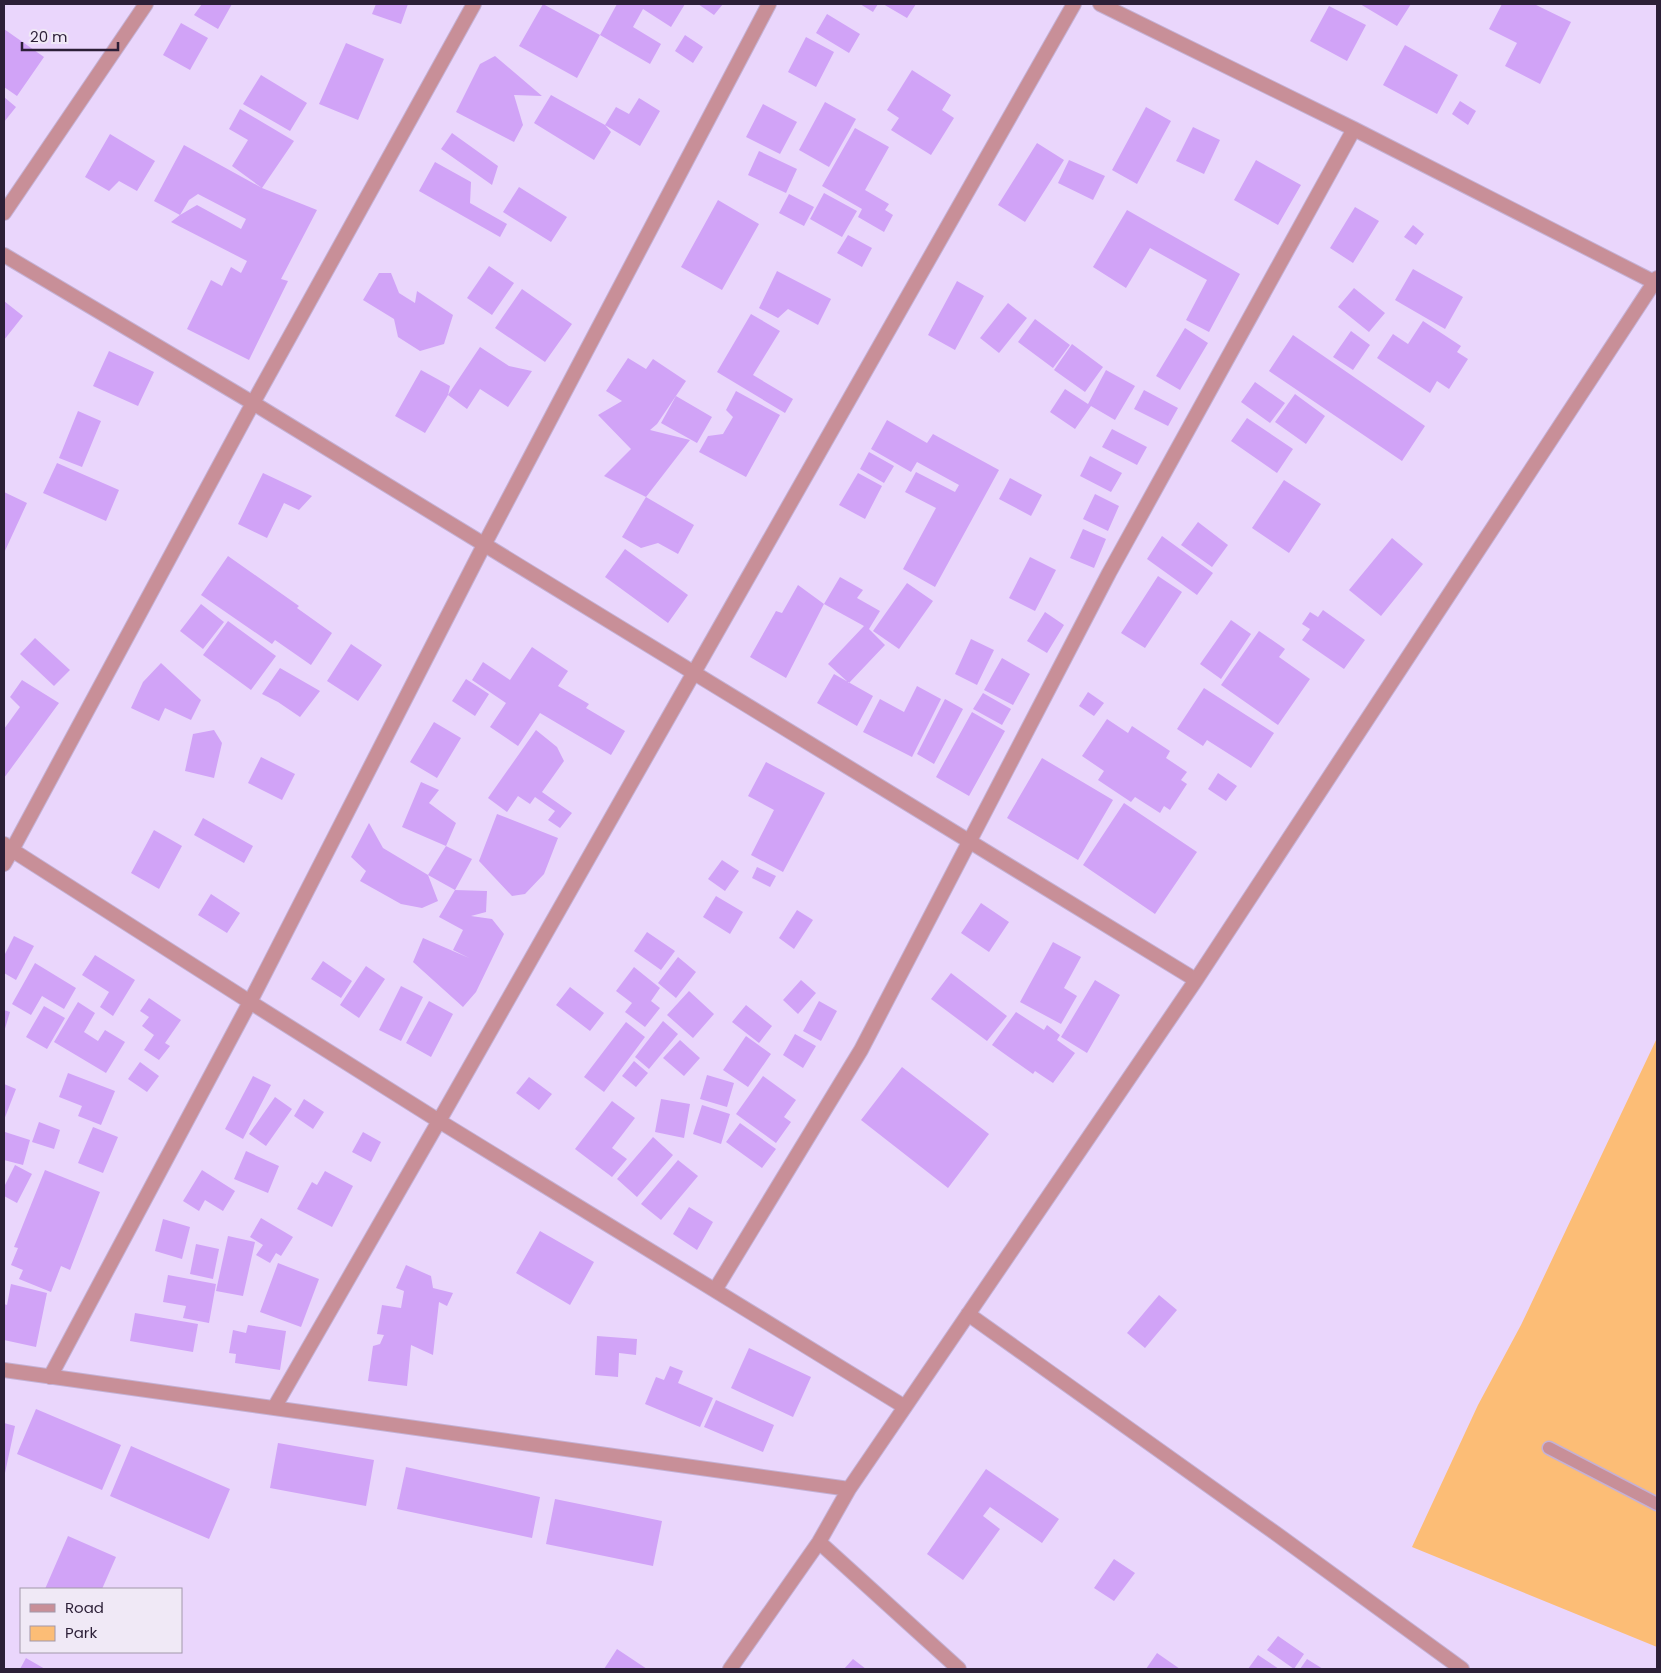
<svg xmlns="http://www.w3.org/2000/svg" width="1661" height="1673" viewBox="0 0 1661 1673" font-family="Poppins,sans-serif">
  <rect width="100%" height="100%" fill="#ead6fc"/>
  <!-- green -->
  <path fill="#fcbd76" d="M1657,1038V1647L1412,1547L1478,1405L1521,1325Z"/>
  <!-- building -->
  <path fill="#d1a3f7" fill-rule="evenodd" d="M202,4H232L218,29L194,15Z
    M376,4H408L401,24L372,14Z
    M543,4L600,35L577,78L519,46Z
    M617,4H685L671,27L643,9L633,27L661,44L650,64L600,35Z
    M698,4H723L714,15Z
    M860,4H878L873,12Z
    M883,4H916L907,18Z
    M1360,4H1411L1397,26Z
    M1502,4H1534L1571,22L1540,84L1505,66L1517,43L1489,29Z
    M1329,6L1366,25L1347,61L1310,41Z
    M827,14L860,34L849,53L816,33Z
    M181,23L208,38L190,70L163,55Z
    M4,29L44,57L17,96L4,87Z
    M685,35L703,47L693,63L675,51Z
    M806,37L834,52L816,87L788,72Z
    M346,43L384,59L358,120L319,104Z
    M1405,45L1458,75L1437,114L1383,85Z
    M495,56L542,96L514,95L523,125L514,142L456,112L480,64Z
    M912,70L951,95L942,110L954,118L931,155L891,130L899,118L887,110Z
    M261,75L307,103L290,131L243,104Z
    M551,95L605,125L616,107L629,114L639,98L660,111L640,146L605,125L611,132L594,160L534,123Z
    M4,97L16,107L4,122Z
    M1460,101L1476,111L1468,125L1452,114Z
    M825,102L856,119L829,167L799,150Z
    M763,104L797,122L780,154L746,137Z
    M1146,107L1171,121L1137,184L1112,170Z
    M240,109L294,141L262,188L232,166L248,140L229,129Z
    M1193,127L1220,140L1204,174L1176,161Z
    M855,128L889,147L865,190L889,204L885,210L893,215L884,232L858,217L862,209L822,186Z
    M452,133L498,166L492,185L441,149Z
    M110,134L155,161L137,191L119,181L109,191L85,177Z
    M1037,143L1064,160L1025,222L998,205Z
    M184,145L262,188L317,210L281,279L288,281L249,360L187,329L211,280L222,286L231,267L241,273L247,261L171,222L180,215L154,201ZM198,194L246,219L241,229L197,205L180,215L189,200Z
    M759,151L797,169L786,193L748,175Z
    M1069,160L1105,176L1093,200L1058,183Z
    M1256,160L1301,185L1278,225L1234,200Z
    M435,162L471,182L470,203L507,224L500,237L419,191Z
    M519,187L567,217L551,242L503,212Z
    M824,193L857,211L842,237L810,219Z
    M789,194L814,207L804,226L779,213Z
    M718,200L759,224L722,290L681,267Z
    M1355,207L1379,221L1353,263L1330,248Z
    M1127,210L1240,274L1209,332L1186,320L1207,280L1150,248L1126,288L1093,267Z
    M1413,225L1424,234L1416,245L1404,237Z
    M848,235L872,248L862,267L837,253Z
    M489,266L514,283L492,315L467,298Z
    M1413,269L1463,297L1445,329L1395,300Z
    M777,271L831,299L818,325L788,309L778,318L759,308Z
    M379,273H391L399,293L415,303L417,291L453,315L444,344L420,351L398,337L394,319L363,300Z
    M957,281L984,296L955,350L928,335Z
    M1354,288L1385,313L1369,332L1338,307Z
    M522,289L572,324L545,362L495,328Z
    M4,301L23,316L4,340Z
    M1008,303L1027,318L999,353L980,338Z
    M751,314L780,331L753,375L793,399L785,413L717,372Z
    M1035,319L1070,345L1053,368L1018,342Z
    M1423,321L1461,346L1457,352L1468,359L1449,389L1437,381L1430,393L1377,358L1393,334L1408,344Z
    M1185,328L1208,343L1180,390L1156,376Z
    M1351,331L1370,345L1353,370L1333,357Z
    M1293,335L1425,426L1402,461L1269,371Z
    M1072,344L1103,367L1085,392L1054,370Z
    M480,347L509,366L532,371L508,407L480,389L467,409L448,395Z
    M109,351L154,372L138,406L93,386Z
    M628,358L646,369L653,359L686,381L657,424L650,430L690,440L646,497L604,476L631,449L598,415L622,401L606,391Z
    M421,370L450,386L448,395L425,433L395,416Z
    M1106,370L1135,386L1115,420L1091,406L1075,429L1050,412L1065,389L1088,404Z
    M1255,382L1285,403L1270,423L1241,402Z
    M1144,390L1178,408L1168,426L1134,409Z
    M736,391L780,415L746,477L699,452L708,436L723,434L733,417L726,410Z
    M1295,394L1325,416L1306,444L1275,422Z
    M676,396L712,417L697,443L661,423Z
    M78,411L101,421L82,467L59,458Z
    M1247,418L1293,449L1277,473L1231,441Z
    M887,420L927,443L933,434L999,470L935,587L903,569L936,508L905,492L916,472L955,492L959,485L917,462L911,472L871,449Z
    M1112,429L1147,447L1137,465L1102,447Z
    M869,452L894,466L884,483L860,469Z
    M1090,456L1122,473L1111,492L1080,476Z
    M57,463L119,490L106,521L43,493Z
    M263,473L312,496L299,510L284,503L267,538L238,524Z
    M858,473L882,486L865,519L839,505Z
    M1010,478L1042,495L1031,516L999,499Z
    M1284,480L1321,504L1289,553L1252,528Z
    M4,492L27,503L4,553Z
    M1095,494L1119,506L1108,531L1083,519Z
    M646,497L694,525L678,554L658,543L641,548L622,537Z
    M1198,522L1228,545L1212,567L1181,545Z
    M1083,529L1106,539L1094,568L1070,558Z
    M1162,536L1213,573L1197,595L1147,559Z
    M1392,538L1423,564L1381,616L1349,590Z
    M625,549L688,595L668,623L605,577Z
    M228,556L299,606L297,608L332,633L311,665L275,640L272,644L201,595Z
    M1030,557L1056,570L1035,611L1009,598Z
    M1158,576L1182,592L1145,648L1121,633Z
    M840,577L863,590L857,598L880,611L869,629L885,645L849,683L828,664L864,626L824,604Z
    M907,583L933,601L899,649L873,631Z
    M798,585L824,604L786,678L750,657L776,611L782,613Z
    M201,604L224,622L203,649L180,631Z
    M1323,610L1365,640L1344,669L1302,640L1310,629L1302,624L1310,612L1318,617Z
    M1045,612L1064,625L1047,653L1027,641Z
    M1231,620L1251,634L1221,679L1200,664Z
    M228,621L276,656L251,690L203,655Z
    M1259,631L1285,649L1279,657L1310,679L1278,725L1221,685Z
    M35,638L70,670L54,686L20,654Z
    M971,639L994,650L977,685L955,674Z
    M351,644L382,665L358,701L327,681Z
    M532,647L568,671L558,686L589,704L586,708L625,731L611,755L540,713L518,746L490,727L506,703L472,680L483,662L510,680Z
    M1002,658L1030,674L1013,705L984,690Z
    M161,663L201,700L191,720L165,708L159,721L131,708L143,682Z
    M280,668L320,691L300,717L278,702L262,694Z
    M834,674L873,696L857,726L817,703Z
    M466,679L489,694L475,716L452,701Z
    M22,680L59,703L4,778V729L20,707L10,697Z
    M917,686L941,699L912,757L863,732L880,699L904,712Z
    M1204,688L1274,733L1251,768L1207,740L1203,746L1177,729Z
    M1088,692L1104,703L1094,716L1079,706Z
    M983,693L1011,709L1002,725L973,709Z
    M945,699L963,709L934,764L917,754Z
    M972,712L1005,731L969,796L936,777Z
    M1107,719L1128,733L1132,726L1170,751L1166,758L1187,772L1181,780L1187,784L1170,810L1164,806L1160,813L1135,797L1131,802L1098,780L1104,771L1082,756Z
    M434,722L461,738L437,778L410,762Z
    M214,730L222,743L214,778L185,771L193,734Z
    M536,730L557,747L564,761L542,792L572,813L560,828L548,820L555,811L535,797L530,804L518,796L507,812L488,798Z
    M261,757L295,774L282,800L248,783Z
    M1042,758L1113,800L1078,860L1007,818Z
    M766,762L825,793L783,872L751,855L774,810L748,796Z
    M1218,773L1237,786L1226,801L1208,789Z
    M421,782L439,790L429,803L456,823L446,846L402,827Z
    M1124,803L1197,852L1155,914L1083,865Z
    M497,814L558,838L544,874L525,894L512,896L479,861Z
    M203,818L253,846L244,863L194,835Z
    M369,823L383,848L428,875L438,901L422,908L401,904L360,881L366,871L351,857Z
    M154,830L182,846L159,889L131,873Z
    M446,846L472,859L455,890L487,891L486,912L471,916L492,919L504,934L476,992L463,1007L413,962L423,938L469,958L453,950L463,930L439,917L455,890L428,875Z
    M722,860L739,871L725,891L708,879Z
    M757,867L776,876L770,887L752,878Z
    M211,894L240,913L227,933L198,915Z
    M716,896L743,912L730,934L703,917Z
    M981,903L1009,922L989,952L961,933Z
    M797,910L813,920L794,949L779,938Z
    M647,932L675,951L661,970L634,951Z
    M14,936L34,946L16,980L4,973V956Z
    M1053,942L1081,957L1064,988L1077,996L1061,1024L1020,1002Z
    M95,955L135,980L113,1016L100,1007L109,992L82,975Z
    M678,957L696,972L676,998L658,983Z
    M323,961L352,981L341,998L311,979Z
    M35,963L76,988L64,1009L42,996L31,1015L12,1004Z
    M366,966L385,979L359,1018L340,1005Z
    M634,967L660,988L651,1001L660,1008L645,1027L625,1012L632,1003L616,991Z
    M951,973L1007,1016L987,1041L931,999Z
    M801,980L816,993L798,1014L783,1000Z
    M1095,980L1120,995L1087,1053L1061,1037Z
    M401,986L423,997L401,1041L379,1030Z
    M570,987L604,1013L590,1031L556,1005Z
    M689,991L714,1014L693,1038L667,1015Z
    M149,998L181,1020L165,1043L170,1046L159,1060L144,1050L154,1035L142,1026L149,1017L140,1011Z
    M429,1001L453,1014L431,1057L406,1043Z
    M819,1001L837,1011L821,1041L803,1031Z
    M78,1002L95,1013L84,1032L98,1041L105,1030L125,1042L106,1073L54,1042Z
    M746,1005L772,1026L759,1043L732,1022Z
    M44,1006L65,1018L47,1049L26,1037Z
    M4,1010L10,1012L4,1032Z
    M1016,1012L1044,1030L1047,1025L1060,1035L1057,1040L1075,1053L1053,1083L1035,1071L1033,1074L992,1045Z
    M663,1021L678,1034L649,1069L635,1057Z
    M626,1022L645,1037L604,1092L584,1077Z
    M795,1034L816,1046L803,1068L783,1055Z
    M746,1036L771,1054L748,1087L723,1070Z
    M680,1040L700,1058L684,1076L663,1058Z
    M634,1061L648,1073L636,1087L622,1076Z
    M140,1062L159,1076L147,1092L128,1079Z
    M902,1067L989,1134L948,1188L861,1120Z
    M68,1073L115,1091L101,1125L78,1116L82,1106L59,1097Z
    M707,1075L734,1083L727,1107L700,1099Z
    M253,1076L271,1085L243,1139L225,1129Z
    M763,1076L796,1100L784,1117L791,1122L776,1143L736,1114Z
    M529,1077L552,1094L539,1110L516,1093Z
    M4,1084L16,1089L4,1120Z
    M275,1097L292,1109L266,1146L249,1134Z
    M304,1099L324,1112L313,1129L294,1116Z
    M661,1099L690,1104L684,1138L655,1132Z
    M612,1101L635,1118L612,1148L627,1159L612,1177L575,1149Z
    M702,1105L730,1114L721,1144L693,1134Z
    M39,1122L60,1130L54,1149L32,1142Z
    M740,1123L776,1149L762,1168L726,1142Z
    M93,1127L118,1137L103,1173L78,1163Z
    M5,1132L30,1140L23,1165L4,1160V1138Z
    M363,1132L381,1142L371,1162L352,1152Z
    M653,1137L673,1155L637,1197L617,1179Z
    M246,1151L279,1166L268,1193L234,1179Z
    M678,1160L698,1176L661,1220L641,1204Z
    M15,1165L32,1174L17,1203L4,1196V1187Z
    M45,1170L100,1192L70,1270L61,1266L51,1292L19,1279L23,1270L11,1265L18,1248L14,1247Z
    M202,1170L235,1191L223,1211L205,1200L199,1211L183,1201Z
    M325,1171L353,1186L332,1227L297,1209L312,1182L317,1185Z
    M689,1207L713,1222L697,1250L673,1234Z
    M261,1218L293,1237L281,1256L276,1253L270,1263L256,1255L263,1245L250,1237Z
    M163,1219L190,1227L182,1259L155,1251Z
    M540,1231L594,1262L570,1305L516,1273Z
    M228,1236L255,1242L243,1296L216,1291Z
    M196,1244L219,1249L213,1279L190,1274Z
    M278,1263L319,1279L301,1327L260,1312Z
    M406,1265L431,1276L433,1288L453,1293L447,1306L439,1302L433,1355L411,1345L407,1386L368,1381L373,1346L380,1344L384,1335L377,1334L382,1305L401,1308L404,1291L396,1288Z
    M168,1275L216,1284L209,1323L183,1318L186,1306L163,1302Z
    M11,1284L47,1293L36,1347L4,1340V1304L7,1305Z
    M1159,1295L1177,1310L1145,1348L1127,1333Z
    M135,1313L198,1324L193,1352L130,1341Z
    M248,1325L286,1331L280,1370L235,1363L236,1354L229,1353L233,1330L246,1333Z
    M597,1336L637,1339L636,1355L619,1353L618,1377L595,1375Z
    M749,1348L811,1377L793,1417L731,1388Z
    M670,1366L683,1371L678,1383L713,1398L700,1427L645,1404L656,1377L664,1380Z
    M716,1400L774,1425L763,1452L704,1427Z
    M36,1409L121,1445L102,1490L17,1454Z
    M4,1423L15,1426L5,1473H4Z
    M278,1443L374,1460L366,1506L270,1488Z
    M131,1446L230,1489L209,1539L110,1496Z
    M406,1467L540,1497L532,1538L397,1509Z
    M986,1469L1059,1519L1042,1543L990,1507L983,1516L1000,1529L963,1580L927,1554Z
    M555,1499L662,1521L653,1566L546,1544Z
    M68,1536L116,1557L102,1589H45Z
    M1114,1559L1135,1573L1114,1601L1094,1588Z
    M1278,1636L1304,1654L1294,1669L1267,1650Z
    M617,1649L647,1669H604Z
    M1157,1653L1180,1669H1146Z
    M1258,1655L1279,1669H1248Z
    M26,1658L45,1669H20Z
    M853,1659L866,1669H844Z
    M1307,1659L1323,1669H1300Z"/>
  <g fill="none" stroke-linecap="round" stroke-linejoin="round">
    <defs>
      <path id="service" d="M1549,1448L1657,1504"/>
      <path id="minor" d="M1100,4L1354,129L1654,282
        M4,213L146,4
        M4,255L253,403L1196,980
        M4,844L12,850L4,864
        M715,1290L861,1050L1109,573L1354,129
        M968,1314L1278,1535L1462,1669
        M4,1370L849,1489
        M50,1377L250,1002L12,850L253,403L474,4
        M905,1407L439,1121L1074,4
        M274,1408L439,1121L250,1002L484,545L769,4
        M819,1542L959,1669
        M730,1669L819,1542L849,1489L1196,980L1657,278"/>
    </defs>
    <!-- service casing -->
    <use href="#service" stroke="#c4b1d5" stroke-width="15"/>
    <!-- minor casing -->
    <use href="#minor" stroke="#c4b1d5" stroke-width="16"/>
    <!-- service -->
    <use href="#service" stroke="#c88f98" stroke-width="12"/>
    <!-- minor -->
    <use href="#minor" stroke="#c88f98" stroke-width="14"/>
  </g>
  <!-- border -->
  <rect width="1661" height="1673" fill="none" stroke="#2c1f37" stroke-width="10"/>
  <!-- legend -->
  <rect x="20" y="1588" width="162" height="65" fill="#f0e9f6" stroke="#a298aa"/>
  <rect x="30" y="1604" width="25" height="8" fill="#c88f98" stroke="#a298aa"/>
  <text x="65" y="1613" font-size="15" fill="#2c1f37">Road</text>
  <rect x="30" y="1626" width="25" height="15" fill="#fcbd76" stroke="#a298aa"/>
  <text x="65" y="1638" font-size="15" fill="#2c1f37">Park</text>
  <!-- scale -->
  <path d="M22 42v8h96v-8" fill="none" stroke="#2c1f37" stroke-width="2.5"/>
  <text x="30" y="42" font-size="15" fill="#2c1f37" stroke="#f0e9f6" stroke-width="4" paint-order="stroke">20 m</text>
</svg>
